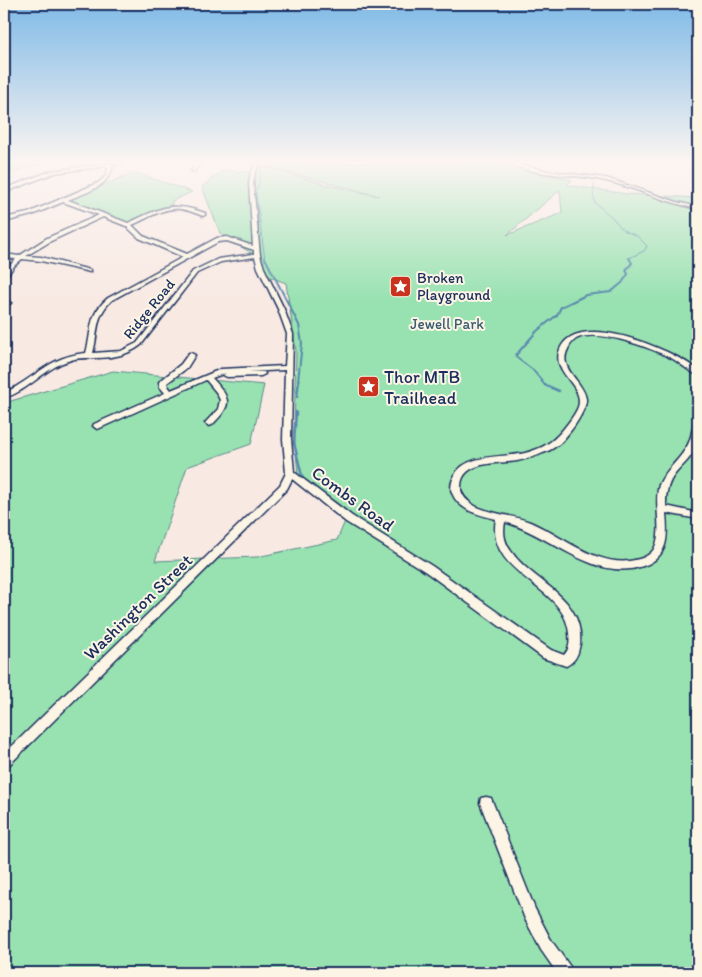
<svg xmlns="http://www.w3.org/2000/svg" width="702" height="977" viewBox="0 0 702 977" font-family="Itim,sans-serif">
  <rect width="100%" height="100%" fill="#f8e9e3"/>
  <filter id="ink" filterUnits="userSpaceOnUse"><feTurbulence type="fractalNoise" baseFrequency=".02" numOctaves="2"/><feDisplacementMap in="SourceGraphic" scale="10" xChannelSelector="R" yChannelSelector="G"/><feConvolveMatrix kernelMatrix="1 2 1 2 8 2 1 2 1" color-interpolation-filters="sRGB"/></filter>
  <g filter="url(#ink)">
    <!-- green -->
    <path fill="#98e2b1" stroke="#5a8888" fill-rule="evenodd" d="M8,163H44L4,175V165Z
      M267,163H496L572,180L567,185L627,194L698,198V973H4V403L113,371L264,385L251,444L187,467L155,561L257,557L337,540L349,512L298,474L294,433L296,351L286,283L265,275L263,261L220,233L202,187L223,170L255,173L259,165L327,185L379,196L265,166ZM560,190L562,213L507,235Z
      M134,172L192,192L172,201V205L157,209L129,223L70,200Z"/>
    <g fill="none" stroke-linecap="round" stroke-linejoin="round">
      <!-- stream-far2 -->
      <path stroke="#5888ad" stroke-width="1" d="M595,183L593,193L595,203L612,217L623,230L637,236L647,246L644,251L629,258L630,260
        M257,190L262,168
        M256,193L265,260"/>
      <!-- stream-far1 -->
      <path stroke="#5888ad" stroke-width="2" d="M265,258L299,325L302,343L298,381
        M542,381L533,370L517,358L516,355L537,331L557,315L561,307L586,295L611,292L622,283L628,274L626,270L632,263L629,258"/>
      <!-- stream -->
      <path stroke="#5888ad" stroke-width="2.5" d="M541,380L545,385L559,391
        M297,397L299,380
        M296,412L294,443L302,476"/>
      <defs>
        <path id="minor" d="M109,163H123L113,165C109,188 86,192 68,200L128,223C160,209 169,200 205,213V215L203,216C195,213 188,210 180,209C163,207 147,219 132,225L143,236L187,254L217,238L227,237L253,246L249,183L251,173L256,163H260L255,173L253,183L260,255L264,268L284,309L293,334L291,439L294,472L352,516L432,566L551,650L564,655C570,648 570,642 569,633C565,584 485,576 496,519C480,515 459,511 452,493C450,487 452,480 455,475C466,453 505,458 525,453C537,450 549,445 558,435C564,429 575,415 578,407C585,386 553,374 559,352C573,306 675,351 698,370V375C690,372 681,364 673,359C652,348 601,329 578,338C574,340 570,344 568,349C557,369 584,381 586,399C587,411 568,436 559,444C554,448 549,451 543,453C535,457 526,459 517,461C499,464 462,460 461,486C460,495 467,501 475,506C492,514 512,515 530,522C563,536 601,571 639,559C644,558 651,554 654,549C664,530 653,505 659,485C665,470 678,462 686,448C691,441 692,431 694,423L698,420C698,427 699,437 697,444C688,470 665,469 666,506L698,513V519L666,513C668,536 669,557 643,566C595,583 549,534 505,522C503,533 504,541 511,551C531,581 576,593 580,633C580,638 581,643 579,648C578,656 573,663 566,666L543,658L426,572L346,522L292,479L287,489L8,766L4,768V754L280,485L286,473L283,439L285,370L248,372H264L265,374L261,376L227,377L223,375L226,373L212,378C231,399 233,404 212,425L209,426L205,423L218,409L220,400L216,392L206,380L100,428L97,429L93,426L94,424L165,393L160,387L159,382L181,364L189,353H191L195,355L187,368L167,383L168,386L171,390L221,369L285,366L287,334L278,309L258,268L255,257L221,262L197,273L141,345C126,357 108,358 90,358C84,358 77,358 71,360C45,367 29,391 4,398V393C35,379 49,356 86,353C93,329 87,316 108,298L183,257L139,238L126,226L103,217L51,241L26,256L41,257L90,270V272L41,261L22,259L14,266L6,277L4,278V272L16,259L4,258V254L19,256L47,238L99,215L63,202L32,215L4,222V218L28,213L98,183L107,175L108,166L54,173L6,192H4V189L51,171ZM227,241L254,250V254L218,259L193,271L137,343L121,351L93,353C99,332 94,317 112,300L218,242Z
          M196,163H200L195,171H191Z
          M507,163H516L548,171L606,178L677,202L698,207V209C666,203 637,188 606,181C574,173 537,177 507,163Z
          M4,299L11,303L8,305L4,303Z
          M486,797L491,798L535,909L551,940L571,968L573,973H557L541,950L525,919L480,803L481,798Z"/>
      </defs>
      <!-- minor casing -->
      <use href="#minor" stroke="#1b2f5e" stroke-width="3"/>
      <!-- minor -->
      <use href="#minor" fill="#fcf5e5" fill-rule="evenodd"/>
    </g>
  </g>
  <!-- sky -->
  <linearGradient id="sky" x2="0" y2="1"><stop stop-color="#7fbae6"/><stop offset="0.54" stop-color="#fcf5f2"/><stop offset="1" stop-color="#fcf5f2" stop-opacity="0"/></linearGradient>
  <rect width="702" height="300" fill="url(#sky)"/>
  <!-- icons -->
  <defs>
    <symbol id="sight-square" viewBox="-11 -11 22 22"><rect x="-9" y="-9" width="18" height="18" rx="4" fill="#c8321e" stroke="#fcf5e5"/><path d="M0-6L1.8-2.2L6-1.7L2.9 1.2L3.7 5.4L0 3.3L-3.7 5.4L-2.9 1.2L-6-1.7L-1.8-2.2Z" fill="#fff"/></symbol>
  </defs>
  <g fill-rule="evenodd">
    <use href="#sight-square" x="388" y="274" width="25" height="25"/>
    <use href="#sight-square" x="356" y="374" width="25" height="25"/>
  </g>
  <g text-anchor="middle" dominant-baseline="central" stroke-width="4" stroke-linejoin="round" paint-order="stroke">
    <!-- far-poi labels -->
    <g font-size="15" fill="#1b2f5e" stroke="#fcf5e5" text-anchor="start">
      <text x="417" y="278">Broken<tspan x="417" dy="17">Playground</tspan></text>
    </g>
    <!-- far-street labels -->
    <g font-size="15" fill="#1b2f5e" stroke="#fcf5e5">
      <text transform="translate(149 309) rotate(-51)">Ridge Road</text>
    </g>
    <!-- far-park labels -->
    <g font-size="15" fill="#3a5c73" stroke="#fcf5e5">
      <text x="447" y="324">Jewell Park</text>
    </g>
    <!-- poi labels -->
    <g font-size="18" fill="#1b2f5e" stroke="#fcf5e5" text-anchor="start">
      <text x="384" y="377">Thor MTB<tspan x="384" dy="21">Trailhead</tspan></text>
    </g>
    <!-- street labels -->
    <g font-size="18" fill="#1b2f5e" stroke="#fcf5e5">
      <text transform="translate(353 499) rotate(36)">Combs Road</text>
      <text transform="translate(138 607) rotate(-44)">Washington Street</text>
    </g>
  </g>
  <!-- margin -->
  <rect width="702" height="977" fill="none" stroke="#fcf5e5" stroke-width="20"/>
  <rect x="10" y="10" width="682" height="957" fill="none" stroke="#1b2f5e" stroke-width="2" filter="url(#ink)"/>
</svg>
